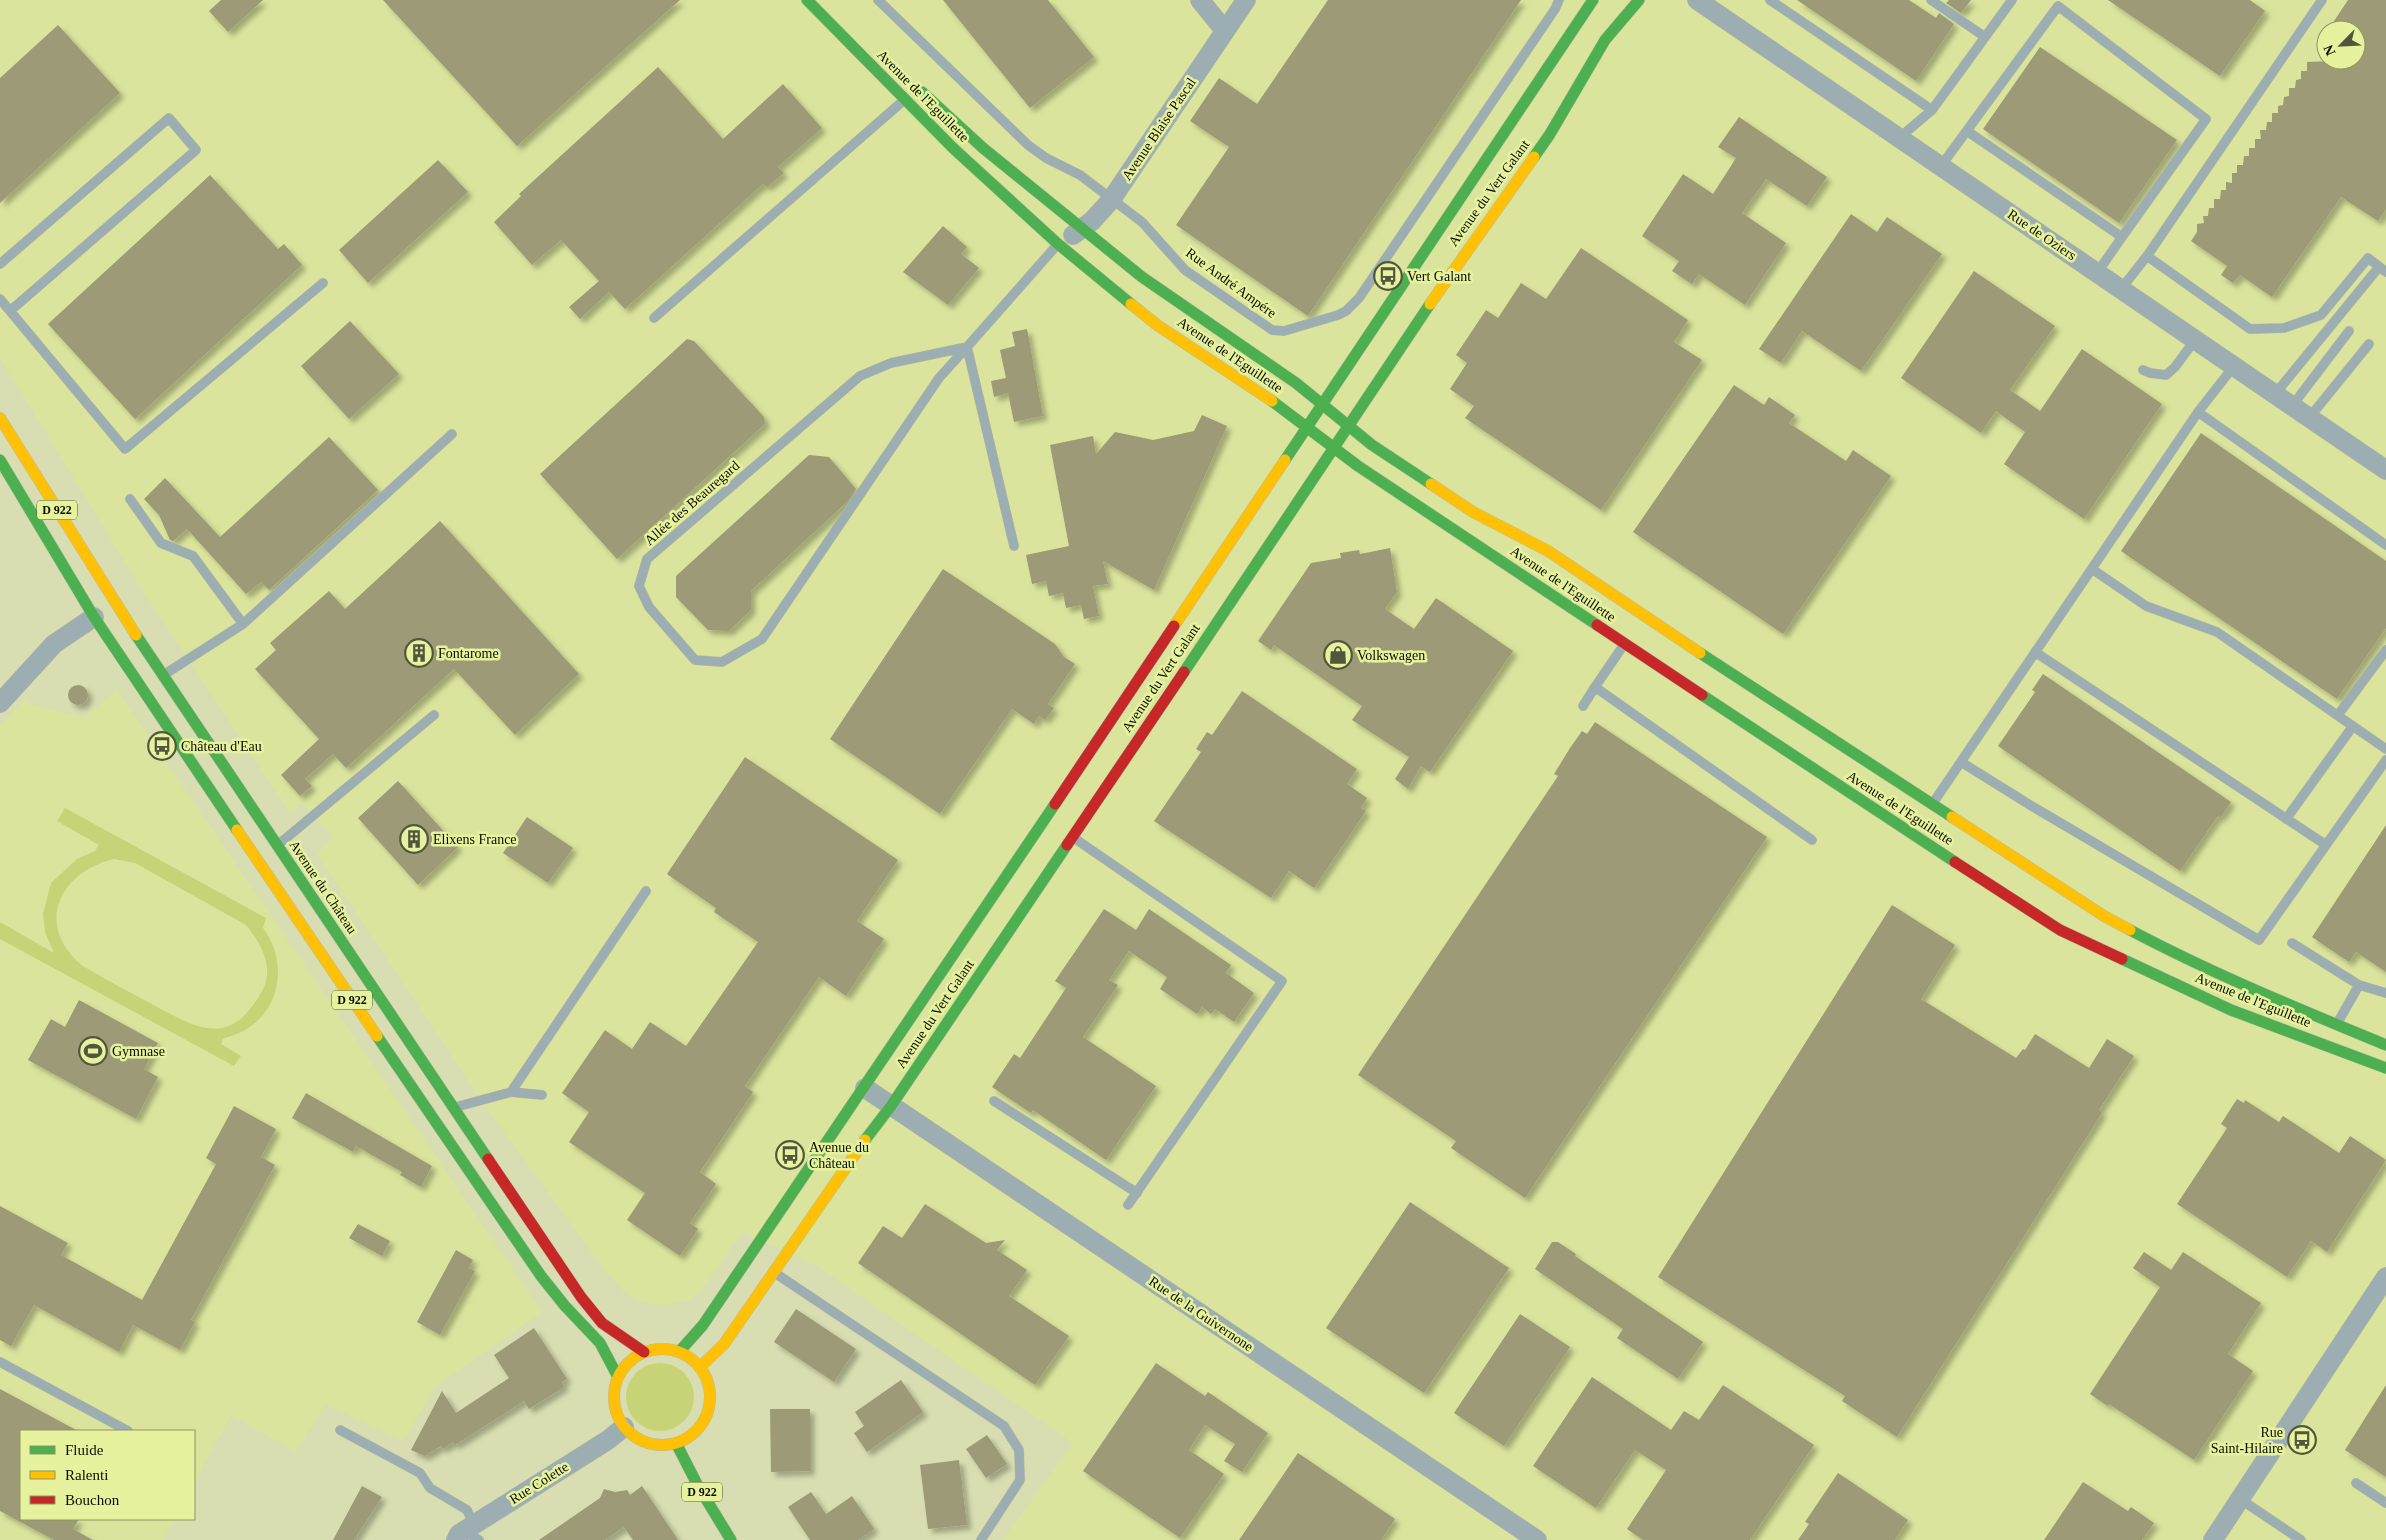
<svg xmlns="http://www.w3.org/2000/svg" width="2386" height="1540" viewBox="0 0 2386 1540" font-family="'Times New Roman',serif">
  <defs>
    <filter id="shadow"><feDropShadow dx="4.5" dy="4.5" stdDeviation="2.5" flood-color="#0004"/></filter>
  </defs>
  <rect width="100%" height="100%" fill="#d8deb1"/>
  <!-- built -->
  <path fill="#dbe49d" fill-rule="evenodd" d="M0,0H2386V1540H1003L1073,1443L817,1266L742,1232L704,1287L689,1300L665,1305L644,1303L627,1295L609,1276L481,1100L317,854L333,836L302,804L290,813L146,596L0,358ZM2326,30H2356V60H2326Z
    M117,690L542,1312L435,1387L403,1441L325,1404L296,1452L231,1415L194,1483V1431H21V1519H175L163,1540H0V726L23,700L36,706L84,717Z"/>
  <!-- green -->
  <path fill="#c8d276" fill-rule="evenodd" d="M65,808L266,918L263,928C287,959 282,1007 248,1028C241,1033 231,1036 223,1039L221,1044L241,1056L234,1066L0,939V922L54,953L45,932L43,914L51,883L77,859L95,851L99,845L57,821ZM114,859L135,863L246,925C261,943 275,968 262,991C230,1050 196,1028 150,1003C127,991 105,979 83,966C34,927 58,872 114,859Z
    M626 1397a34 34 0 1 1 68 0a34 34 0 1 1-68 0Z"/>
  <!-- building -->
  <path fill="#9c9a77" filter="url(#shadow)" d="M221,0H263L228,32L209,11Z
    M383,0H680L517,146Z
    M943,0H1048L1094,57L1030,108Z
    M1328,0H1521L1308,316L1176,225L1229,147L1190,121L1219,78L1257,104Z
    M1797,0H1909L1936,18L1939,13L1954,24L1916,81Z
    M1949,0H1971L1961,13L1946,3Z
    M2108,0H2250L2265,11L2220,76Z
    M2348,0H2386V209L2378,221L2341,197L2272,297L2240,275L2233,283L2221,275L2227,266L2191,241L2197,232V224L2204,223L2203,216H2208L2209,208H2214V199H2220L2221,190H2226V182L2232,183V173H2237V165H2243L2244,156H2249V148H2255V139H2261L2260,130H2266L2267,122H2272V113H2278V106L2283,105L2284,97L2289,96V88H2295L2296,80L2301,79V71H2307V62L2356,60V30H2328Z
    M58,25L120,93L0,203V78Z
    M2040,47L2177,140L2119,223L1983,129Z
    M658,67L723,139L783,84L822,128L778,167L784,173L767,187L763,184L625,309L609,292L580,319L569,307L599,281L561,240L532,265L494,222L521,196L519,194Z
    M1739,117L1827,177L1807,206L1766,179L1742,213L1786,243L1745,305L1699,274L1692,284L1672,271L1679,261L1642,236L1683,174L1713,194L1736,158L1718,147Z
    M438,160L468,192L368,283L339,250Z
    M210,175L278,249L284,244L302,265L135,419L48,324Z
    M1851,214L1877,232L1887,217L1942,254L1861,371L1802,331L1781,363L1759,349Z
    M943,226L967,247L961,254L979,268L948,305L903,272Z
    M1581,248L1688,320L1674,342L1702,360L1601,510L1465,418L1474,406L1450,389L1467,363L1456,355L1486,310L1498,318L1521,283L1546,299Z
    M1974,271L2055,326L2010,390L2040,411L2082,349L2162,404L2084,519L2004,464L2025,432L1996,411L1981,433L1901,378Z
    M350,321L399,374L349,419L301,366Z
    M1027,329L1043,416L1014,422L1008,393L994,397L991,381L1006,378L1000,350L1015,346L1012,332Z
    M687,339L694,341L764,417L765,424L617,559L540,474Z
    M1734,385L1764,405L1769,397L1795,415L1789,423L1846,461L1853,450L1891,476L1783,634L1633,532Z
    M1202,415L1227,426L1154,590L1103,561L1108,584L1093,586L1099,616L1084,619L1081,605L1066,608L1063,593L1049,596L1046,581L1032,584L1026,555L1069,546L1050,445L1093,436L1096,454L1115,432L1153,440L1194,431Z
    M2201,433L2386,561V628L2337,699L2121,551Z
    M329,437L378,490L269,590L261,582L246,594L187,529L173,541L170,540L159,515L144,499L165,478L220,537Z
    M809,455L829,457L856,489L848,501L751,591V610L729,631L708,630L676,597V576Z
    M440,521L579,674L515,735L454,669L346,768L333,754L305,779L312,786L300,796L281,775L319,739L255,669L276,650L270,643L329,591L345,609Z
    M1390,548L1397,592L1385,609L1414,629L1436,598L1513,651L1430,772L1421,766L1408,789L1395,779L1409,757L1352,720L1362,706L1274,645L1271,650L1258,641L1311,563L1341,558L1340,553L1359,550L1360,554Z
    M943,569L1055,644L1064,657L1075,664L1048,704L1054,708L1045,720L1039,716L1034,724L1012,709L940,814L830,739Z
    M2043,674L2231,802L2220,818L2218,816L2180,871L1998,746L2035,692L2032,690Z
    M68 695a10 10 0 1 1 20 0a10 10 0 1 1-20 0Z
    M1242,691L1357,769L1347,784L1367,798L1361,808L1366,811L1314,888L1289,871L1271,898L1154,821L1201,752L1196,749L1207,732L1212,735Z
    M1595,722L1767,837L1525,1198L1451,1148L1456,1141L1358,1075L1558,776L1554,774L1570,748L1582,731L1587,734Z
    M745,757L898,860L857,921L884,939L846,996L819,977L745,1086L753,1092L700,1172L716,1184L690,1223L698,1229L680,1256L627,1220L645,1193L569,1142L589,1112L562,1093L605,1030L632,1049L650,1022L686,1046L758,942L714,912L716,908L667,874Z
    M398,781L458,847L418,885L358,818Z
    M527,817L573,848L548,883L503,853Z
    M2386,825V972L2356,952L2349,962L2312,937Z
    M1892,905L1955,945L1921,999L2016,1058L2023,1049L2025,1050L2035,1034L2089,1068L2107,1039L2134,1056L2099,1110L2102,1113L1897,1437L1842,1401L1845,1396L1658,1277Z
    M1104,909L1136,930L1149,909L1231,965L1226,973L1254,993L1234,1022L1215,1009L1211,1014L1202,1007L1197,1014L1160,989L1167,977L1129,951L1109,980L1118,985L1083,1037L1156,1086L1106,1160L1033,1110L1031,1113L992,1087L1014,1054L1020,1058L1066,988L1055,981Z
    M79,1000L158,1043L144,1069L158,1077L136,1119L28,1060L51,1019L65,1027Z
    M306,1093L432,1166L421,1187L400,1175L402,1172L356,1146L353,1152L292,1118Z
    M2237,1099L2244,1103L2245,1100L2279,1122L2283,1116L2339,1153L2350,1136L2386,1160L2327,1252L2311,1241L2287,1277L2177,1204L2227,1128L2221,1124Z
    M234,1106L276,1129L261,1157L275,1165L191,1320L195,1322L180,1350L133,1325L119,1352L34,1305L11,1346L0,1340V1206L68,1243L61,1255L142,1300L216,1164L206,1158Z
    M1410,1202L1509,1268L1424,1393L1326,1328Z
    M925,1204L986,1243L1005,1240L997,1250L1027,1270L1009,1296L1069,1336L1035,1385L858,1263L883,1226L902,1238Z
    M358,1224L390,1241L382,1256L349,1238Z
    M1552,1242H1558L1576,1254L1575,1256L1703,1342L1678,1379L1617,1338L1623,1329L1535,1269Z
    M456,1250L473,1260L469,1268L475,1271L440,1335L417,1322Z
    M2144,1252L2171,1270L2183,1252L2261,1303L2228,1354L2253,1371L2194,1460L2109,1404L2108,1406L2090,1394L2160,1287L2133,1268Z
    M796,1309L856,1349L834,1382L774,1342Z
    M1520,1314L1570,1347L1504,1446L1454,1413Z
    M534,1328L567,1379L562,1382L564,1387L529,1409L524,1401L455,1445L453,1442L443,1449L441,1446L425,1456L411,1450L442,1391L456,1413L509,1378L494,1355Z
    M1156,1363L1205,1396L1208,1392L1268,1433L1242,1472L1224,1461L1235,1444L1205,1425L1189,1450L1224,1474L1180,1538L1083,1471Z
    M1592,1377L1671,1430L1684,1411L1699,1420L1723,1385L1814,1445L1750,1540H1643L1627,1529L1666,1470L1635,1450L1596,1508L1533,1466Z
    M901,1380L923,1412L867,1452L854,1433L864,1426L855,1412Z
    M2386,1385V1477L2345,1450Z
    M0,1389L78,1431H21V1519H79L73,1529L93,1540H54L0,1511Z
    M770,1409H810V1471L771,1472Z
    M987,1435L1007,1464L986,1478L966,1449Z
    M1298,1453L1395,1519L1381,1540H1239Z
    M959,1460L967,1525L928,1529L920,1465Z
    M1838,1473L1908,1520L1895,1540H1798L1809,1524L1805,1522Z
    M2083,1482L2128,1511L2131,1507L2154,1523L2142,1540H2044Z
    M362,1486L382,1497L354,1540H333Z
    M642,1486L678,1540H633L624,1527L605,1540H539L600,1498L604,1489L615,1492L627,1490L630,1495Z
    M811,1492L826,1514L852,1496L874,1529L858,1540H810L788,1507Z"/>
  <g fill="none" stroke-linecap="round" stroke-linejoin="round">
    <defs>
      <path id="lane" d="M878,0L1028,145L1046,158L1080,175L1142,222L1185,270L1272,330L1284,331L1338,315L1346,311L1359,298L1555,9L1559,0
        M1770,0L1932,110
        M1931,0L1985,37
        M2322,0L2147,256L2250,329L2284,328L2321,315L2368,258L2386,272
        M1899,138L1932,110L2012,0
        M1941,166L2058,6L2206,119L2122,237L1967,131
        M0,264L169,118L196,150L10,311
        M2097,273L2122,237
        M2121,289L2147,256
        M0,299L125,449L323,283
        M654,318L903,101
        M967,347L939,378L762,639L722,662L695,660L649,607L639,586L647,559L860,376L891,363Z
        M2143,370L2150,373L2166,375L2175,367L2195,340
        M2275,394L2379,267
        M2292,406L2349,331
        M2198,412L2234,366
        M2309,418L2369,344
        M130,499L161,543L193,556L243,624
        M1014,546L967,347L1057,245
        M2092,569L2146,606L2217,632L2386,749
        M2035,652L2326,845
        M165,674L243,624L452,434
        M1595,687L1623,646
        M1583,706L1595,687L1812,840
        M2338,715L2386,650
        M1961,762L2030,805L2259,940L2386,760
        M1933,803L2198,412L2386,545
        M2286,819L2353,726
        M1074,838L1282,981L1128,1205
        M279,844L434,715
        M2292,943L2359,985L2386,993
        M2338,1022L2359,985
        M511,1092L646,891
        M994,1101L1137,1193
        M456,1107L511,1092L542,1095
        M775,1273L1004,1426L1019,1450L1020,1480L981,1540
        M0,1362L128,1431
        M340,1430L420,1473L430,1488L467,1510L474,1525
        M2356,1483L2386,1503
        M2240,1499L2301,1540
        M464,1531L479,1540"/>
      <path id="street" d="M1200,0L1225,31
        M1697,0L2386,470
        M1073,235L1092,221L1111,200L1246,0
        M0,703L54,644L94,617
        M865,1088L1537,1540
        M456,1540L459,1534L608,1440L624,1427
        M2213,1540L2386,1277"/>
      <path id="fast" d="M807,0L953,148L1058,244L1131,304
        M922,92L983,148L1142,277L1296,383L1372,445L1431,484
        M1534,157L1550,134L1605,40L1639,0
        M1272,401L1358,466L1597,625
        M0,460L94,617L237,830
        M1285,460L1593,0
        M136,635L488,1159
        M1700,653L1952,817
        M1184,672L1430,304
        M1702,695L1955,862
        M2130,930C2213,974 2299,1009 2386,1045
        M2122,959L2231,1010L2386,1068
        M377,1036L541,1276L565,1306L600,1343L618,1377
        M865,1140L891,1106L1067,845
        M679,1352L703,1325L1055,804
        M676,1443L698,1486L731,1540"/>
      <path id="slow" d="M1131,304L1157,325L1272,401
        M1430,304L1534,157
        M0,418L136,635
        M1431,484L1473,512L1548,551L1700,653
        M1174,626L1285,460
        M1952,817L2104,916L2130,930
        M237,830L377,1036
        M614 1397a48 48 0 1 1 96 0a48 48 0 1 1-96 0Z
        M700,1367L724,1344L865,1140"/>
      <path id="jam" d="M1597,625L1702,695
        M1055,804L1174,626
        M1067,845L1184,672
        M1955,862L2060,930L2122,959
        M488,1159L581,1297L602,1323L644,1352"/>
    </defs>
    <!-- lane casing -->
    <use href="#lane" stroke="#b9bd9c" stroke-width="10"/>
    <!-- street casing -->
    <use href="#street" stroke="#b9bd9c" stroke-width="20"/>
    <!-- fast casing -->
    <use href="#fast" stroke="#b9bd9c" stroke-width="12"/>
    <!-- slow casing -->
    <use href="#slow" stroke="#b9bd9c" stroke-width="12"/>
    <!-- jam casing -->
    <use href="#jam" stroke="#b9bd9c" stroke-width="12"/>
    <!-- lane -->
    <use href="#lane" stroke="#9caeb1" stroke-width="9"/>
    <!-- street -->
    <use href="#street" stroke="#9caeb1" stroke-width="19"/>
    <!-- fast -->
    <use href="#fast" stroke="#4caf50" stroke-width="11"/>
    <!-- slow -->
    <use href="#slow" stroke="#ffc107" stroke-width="11"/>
    <!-- jam -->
    <use href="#jam" stroke="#c62828" stroke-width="11"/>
  </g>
  <!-- icons -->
  <defs>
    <symbol id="bus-ring" viewBox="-11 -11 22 22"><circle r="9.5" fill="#e6f29d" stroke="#53563e" stroke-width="1.5"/><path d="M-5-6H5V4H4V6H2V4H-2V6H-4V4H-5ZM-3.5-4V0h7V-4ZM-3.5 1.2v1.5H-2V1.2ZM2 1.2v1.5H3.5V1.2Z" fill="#53563e"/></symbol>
    <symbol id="building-ring" viewBox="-11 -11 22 22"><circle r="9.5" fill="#e6f29d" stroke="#53563e" stroke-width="1.5"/><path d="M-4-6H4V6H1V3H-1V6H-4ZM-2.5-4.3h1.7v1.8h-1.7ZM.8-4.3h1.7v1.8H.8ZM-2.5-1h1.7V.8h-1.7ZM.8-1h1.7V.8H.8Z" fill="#53563e"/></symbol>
    <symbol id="shop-ring" viewBox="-11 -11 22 22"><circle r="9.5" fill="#e6f29d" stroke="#53563e" stroke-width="1.5"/><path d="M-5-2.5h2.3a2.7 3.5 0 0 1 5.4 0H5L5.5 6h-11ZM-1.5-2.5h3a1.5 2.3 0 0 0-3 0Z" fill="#53563e"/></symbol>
    <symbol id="stadium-ring" viewBox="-11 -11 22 22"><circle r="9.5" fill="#e6f29d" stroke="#53563e" stroke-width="1.5"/><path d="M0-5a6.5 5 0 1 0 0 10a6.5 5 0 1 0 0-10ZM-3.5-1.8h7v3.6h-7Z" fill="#53563e"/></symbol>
  </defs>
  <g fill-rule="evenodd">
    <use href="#bus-ring" x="1372" y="260" width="32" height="32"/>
    <use href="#building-ring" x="403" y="637" width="32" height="32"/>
    <use href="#shop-ring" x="1322" y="639" width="32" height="32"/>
    <use href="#bus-ring" x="146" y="730" width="32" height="32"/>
    <use href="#building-ring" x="398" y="823" width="32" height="32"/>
    <use href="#stadium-ring" x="77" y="1035" width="32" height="32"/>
    <use href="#bus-ring" x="774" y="1139" width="32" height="32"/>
    <use href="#bus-ring" x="2286" y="1424" width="32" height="32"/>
  </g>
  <g text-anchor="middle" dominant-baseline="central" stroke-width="5" stroke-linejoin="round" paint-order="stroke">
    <!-- shield labels -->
    <g fill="#e6f29d" stroke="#4d522f" stroke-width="1">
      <rect x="37" y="500.5" width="40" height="19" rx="4"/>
      <rect x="332" y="990.5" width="40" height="19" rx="4"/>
      <rect x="682" y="1482.5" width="40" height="19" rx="4"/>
    </g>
    <g font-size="12" font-weight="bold" fill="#0b0d00">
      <text x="57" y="510">D 922</text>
      <text x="352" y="1000">D 922</text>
      <text x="702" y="1492">D 922</text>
    </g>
    <!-- street labels -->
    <g font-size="14" fill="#0b0d00" stroke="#e6f29d">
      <text transform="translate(923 96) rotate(45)">Avenue de l'Eguillette</text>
      <text transform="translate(1159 129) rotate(-56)">Avenue Blaise Pascal</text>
      <text transform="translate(1489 193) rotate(-54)">Avenue du Vert Galant</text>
      <text transform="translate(2042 235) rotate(34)">Rue de Oziers</text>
      <text transform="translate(1231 283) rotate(36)">Rue André Ampére</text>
      <text transform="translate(1230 355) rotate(34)">Avenue de l'Eguillette</text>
      <text transform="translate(692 503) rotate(-41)">Allée des Beauregard</text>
      <text transform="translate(1563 584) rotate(34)">Avenue de l'Eguillette</text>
      <text transform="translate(1161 678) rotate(-56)">Avenue du Vert Galant</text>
      <text transform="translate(1900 808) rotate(33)">Avenue de l'Eguillette</text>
      <text transform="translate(323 887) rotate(56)">Avenue du Château</text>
      <text transform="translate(2253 1000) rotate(22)">Avenue de l'Eguillette</text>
      <text transform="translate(935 1014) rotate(-56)">Avenue du Vert Galant</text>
      <text transform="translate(1201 1314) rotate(34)">Rue de la Guivernone</text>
      <text transform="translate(539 1483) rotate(-32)">Rue Colette</text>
    </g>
    <!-- poi labels -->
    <g font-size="14" fill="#0b0d00" stroke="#e6f29d" text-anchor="start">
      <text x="1407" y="276">Vert Galant</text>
      <text x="438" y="653">Fontarome</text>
      <text x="1357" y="655">Volkswagen</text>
      <text x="181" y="746">Château d'Eau</text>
      <text x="433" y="839">Elixens France</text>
      <text x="112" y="1051">Gymnase</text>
      <text x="809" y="1147">Avenue du<tspan x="809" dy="16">Château</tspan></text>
      <text x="2283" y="1432" text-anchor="end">Rue<tspan x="2283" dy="16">Saint-Hilaire</tspan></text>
    </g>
  </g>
  <!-- legend -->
  <rect x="20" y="1430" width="175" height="90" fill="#e6f29d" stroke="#8e965e"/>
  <rect x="30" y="1446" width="25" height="8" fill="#4caf50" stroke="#8e965e"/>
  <text x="65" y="1455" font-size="15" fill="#0b0d00">Fluide</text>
  <rect x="30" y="1471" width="25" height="8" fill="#ffc107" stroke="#8e965e"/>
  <text x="65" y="1480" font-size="15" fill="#0b0d00">Ralenti</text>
  <rect x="30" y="1496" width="25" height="8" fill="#c62828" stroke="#8e965e"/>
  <text x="65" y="1505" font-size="15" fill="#0b0d00">Bouchon</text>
  <!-- north arrow -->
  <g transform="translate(2341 45) rotate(246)"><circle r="24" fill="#e6f29d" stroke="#8e965e"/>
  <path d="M0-4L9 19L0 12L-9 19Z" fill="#53563e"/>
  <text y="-8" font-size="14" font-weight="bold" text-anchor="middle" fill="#0b0d00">N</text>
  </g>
</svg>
